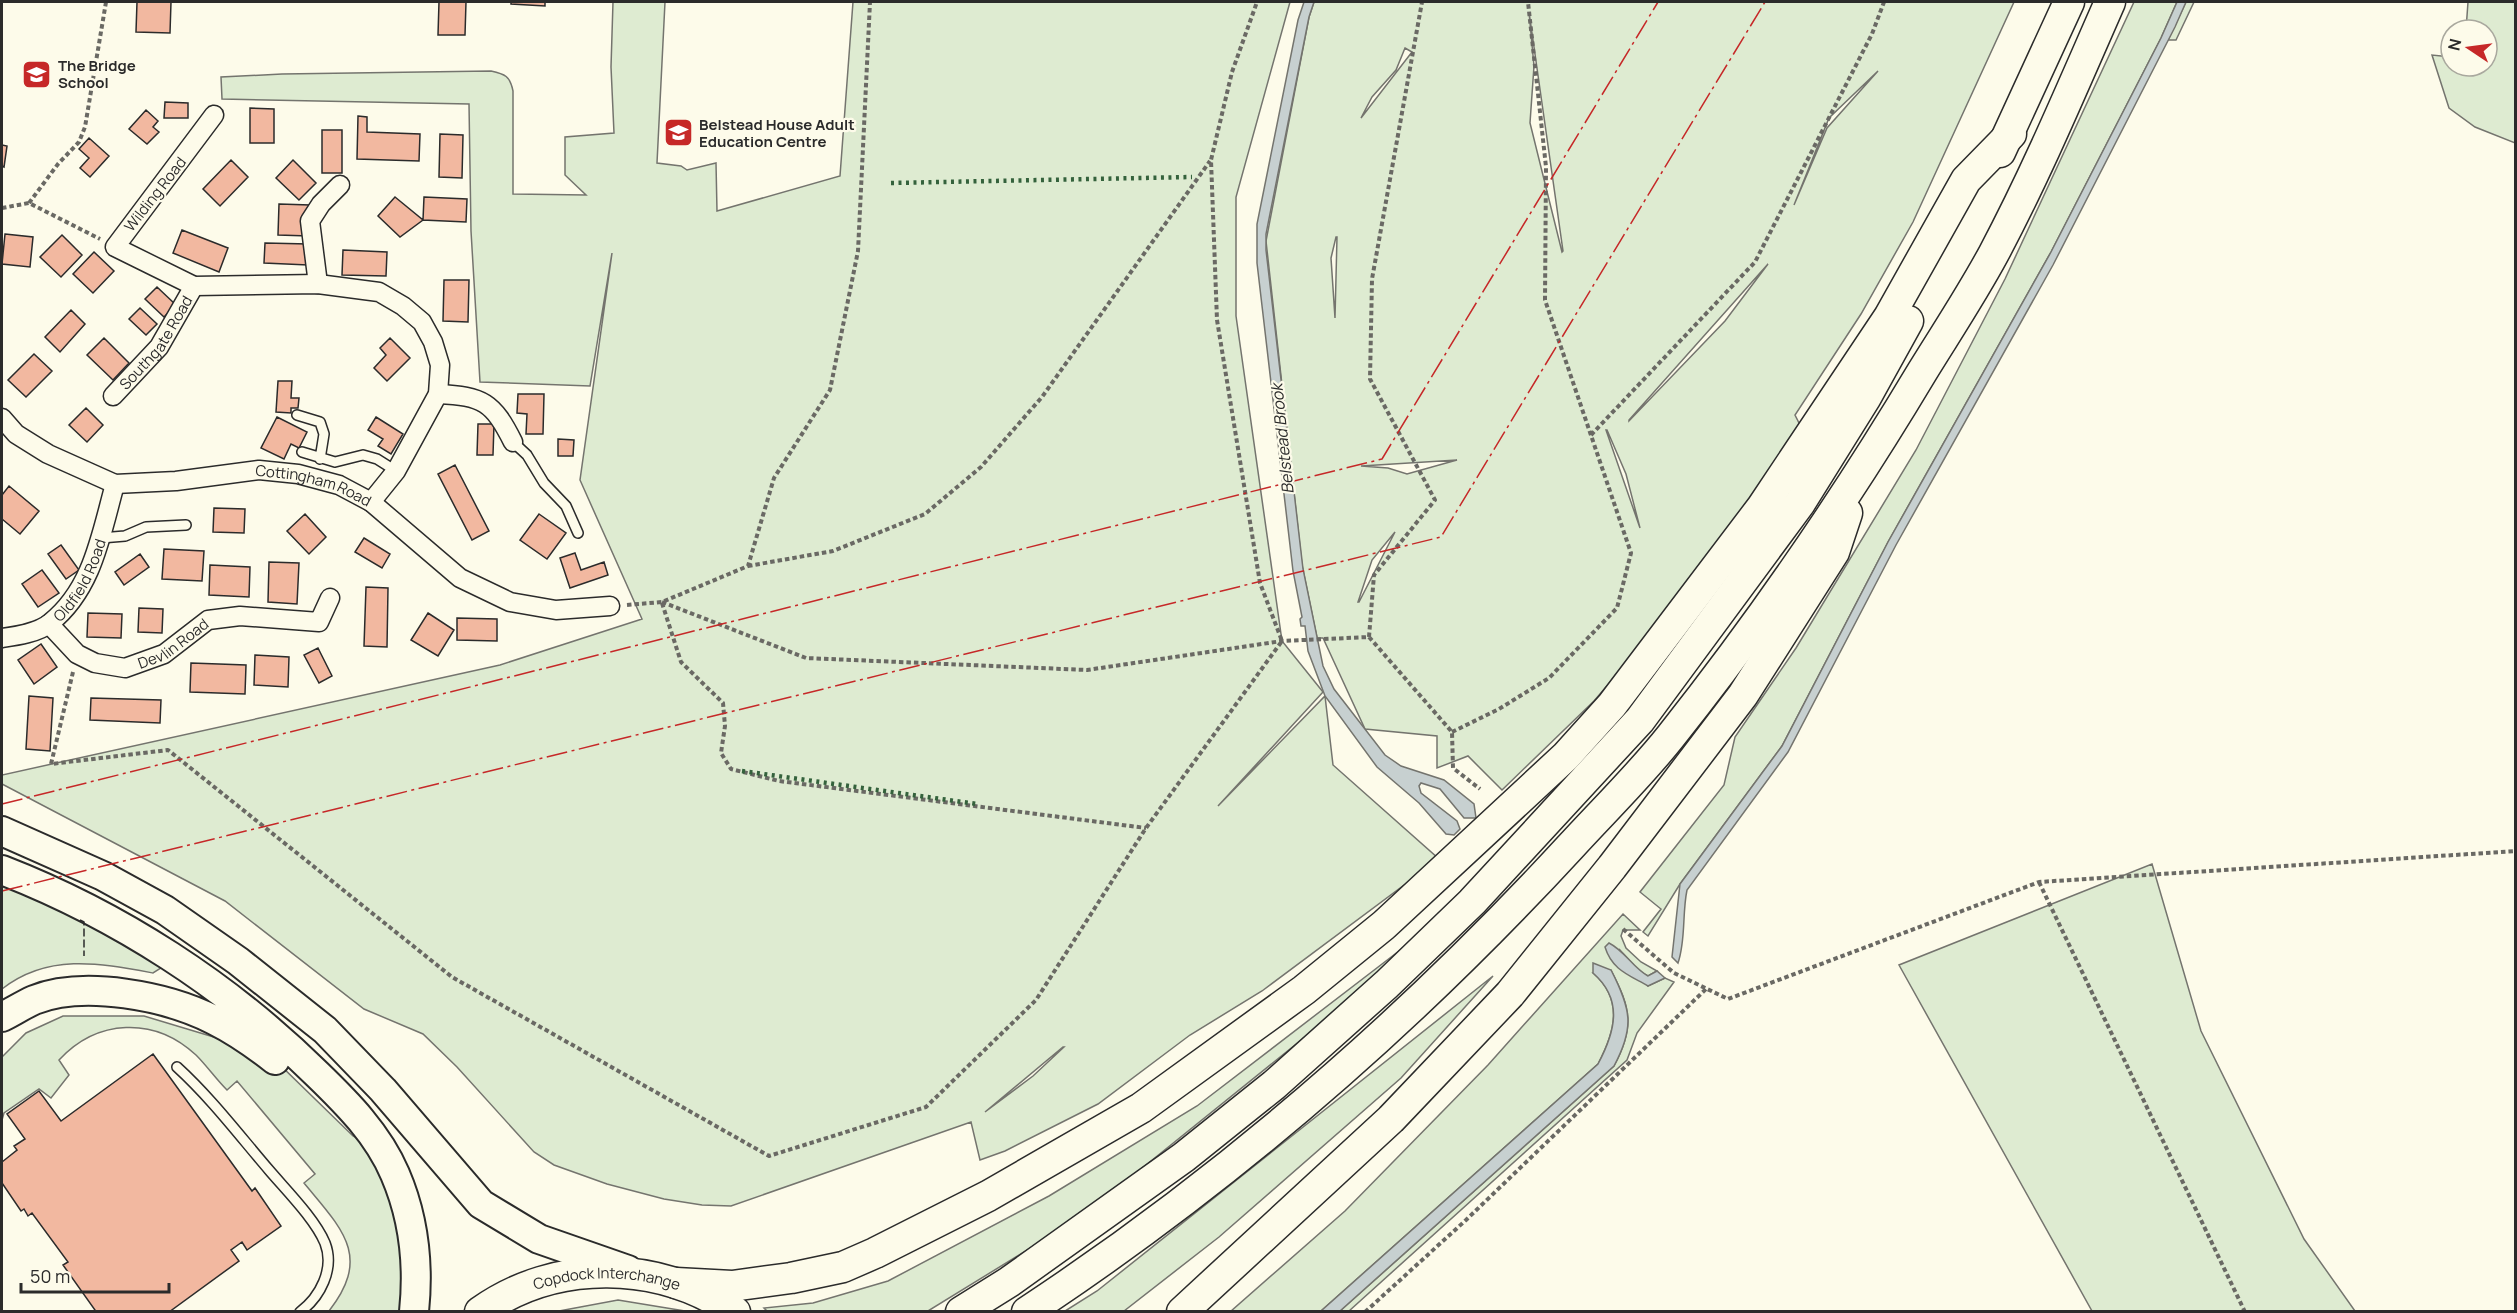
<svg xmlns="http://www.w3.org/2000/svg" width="2517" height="1313" viewBox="0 0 2517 1313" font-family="Manrope,sans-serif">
  <rect width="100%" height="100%" fill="#fdfbea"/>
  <!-- green -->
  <path fill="#deebd1" stroke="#74746e" stroke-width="1.5" fill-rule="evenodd" d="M613,2H665L657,163L681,166L687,170L716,163L717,211L840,176L853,2H1290L1236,197V316L1282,641L1323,692L1218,806L1325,696L1333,765L1439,859L1262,991L1190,1035L1098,1104L1005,1151L980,1160L971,1122L731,1206L702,1205L664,1199L607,1184L554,1165L534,1152L457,1067L423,1034L364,1009L225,901L2,784V775L500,665L642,619L580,480L612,253L590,386L480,382L471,231L469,104L222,99L221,77L282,74L491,71C505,74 510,76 513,91V194L586,195L565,175V137L614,133L611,67ZM1064,1047L1033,1076L985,1112L1063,1047Z
    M1314,2H2014L1913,222L1861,314L1795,415L1801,427L1671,611L1594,701L1502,790L1468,756L1437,768V736L1365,729L1323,638H1317L1302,565L1266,241L1309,17ZM1529,12L1563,251L1562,252L1530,123L1534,66ZM1405,48L1412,52L1361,118L1372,97L1396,70ZM1878,71L1827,128L1794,205L1829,118ZM1336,237H1337L1335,318L1331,258ZM1768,264L1725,321L1629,421V420ZM1607,430L1626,474L1640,528L1606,430ZM1457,460L1407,474L1388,468L1361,466ZM1395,532L1359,602H1358L1372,560Z
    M2134,2H2177L2161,38L2051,252L1888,542L1782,746L1680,884L1648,936L1643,932L1661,909L1640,892L1724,785L1735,737L1796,648L1916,450L2005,279Z
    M2186,2H2194L2176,40H2168Z
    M2468,2H2515V143L2475,127L2449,108L2432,55L2451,57V66H2487V30H2466Z
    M2152,864L2201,1031L2304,1239L2355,1311H2092L1899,965Z
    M2,880L160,962L161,968L153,973C99,963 48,953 2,989Z
    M1623,914L1640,930H1623L1621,936L1626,948L1641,962L1657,971L1648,976L1640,972L1619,949L1648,986L1665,978L1674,982L1637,1033L1627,1060L1349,1311H1340L1614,1066C1635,1027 1631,1009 1611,970L1593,973C1624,1000 1615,1032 1598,1064L1321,1311L1230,1312L1345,1211L1488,1065Z
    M1412,941L1357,995L1084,1215L928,1311L768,1312L764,1308L813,1303L888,1281L1049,1196L1197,1106Z
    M1493,976L1401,1078L1219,1237L1124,1311H1065L1097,1291Z
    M63,1016H144L227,1041L279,1064L353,1136L368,1144L405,1224L403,1311H329C372,1256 342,1229 304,1183L315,1174L237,1081L227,1090C216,1079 207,1066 196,1055C154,1016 97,1019 59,1060L69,1075L51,1098L39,1089L4,1113L2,1120V1057L26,1033Z
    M618,1300L685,1311H559Z"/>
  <!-- water -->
  <path fill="#c7d0d0" stroke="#74746e" stroke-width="1.5" d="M1304,2H1314L1309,17L1266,234V250L1303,569L1323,666L1334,689L1385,755L1401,766L1444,780L1474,804L1476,818H1464L1440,789L1421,783L1419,786L1421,793L1457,821L1460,829L1454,835L1446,834L1419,803L1377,767L1325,696L1308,651L1305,626H1301L1300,619L1302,617L1293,571L1257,263V224L1298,20Z
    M2177,2H2186L2175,27L2053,265L1896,545L1788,752L1687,890C1682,914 1686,940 1678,963L1672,957L1680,884L1782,746L1888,542L2051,252L2161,38Z
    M1609,943C1625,951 1633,968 1648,976L1657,971L1665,978L1648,986C1629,975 1612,970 1605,947Z
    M1593,963L1611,970C1631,1009 1635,1027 1614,1066L1340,1311H1321L1598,1064C1615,1032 1624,1000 1593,973Z"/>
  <!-- building -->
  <path fill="#f2b8a0" stroke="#2b2b2b" stroke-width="1.5" d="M137,2H171L170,33L136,32Z
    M439,2H466L465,35H438Z
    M511,2H545V6L511,4Z
    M165,102L188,103V118H164Z
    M250,108L274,109V143H250Z
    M146,110L158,121L153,127L159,132L147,144L129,129Z
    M358,116L367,117V132L420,134L419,161L357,159Z
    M322,130H342V173H322Z
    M440,134L463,135L462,178L439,177Z
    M89,138L109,156L90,177L80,168L89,158L79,149Z
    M2,145L7,146L4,167L2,166Z
    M231,160L248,177L220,206L203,189Z
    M293,160L316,183L299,200L276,178Z
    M395,197L423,220L400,237L378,216Z
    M424,197L467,199L466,222L423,220Z
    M279,204L310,205L309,236L278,235Z
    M182,230L228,248L219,272L173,253Z
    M5,234L33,237L30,267L2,264Z
    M62,235L82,255L61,277L40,257Z
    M265,243L308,244V265L264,263Z
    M343,250L387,252L386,276L342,275Z
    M94,252L114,271L93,293L73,274Z
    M444,280H469L468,322L443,321Z
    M157,287L176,305L164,317L145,299Z
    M140,308L157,324L146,335L129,319Z
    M71,310L85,324L60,352L45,337Z
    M104,338L129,363L113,380L87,355Z
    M390,338L410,358L387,381L374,368L386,355L380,348Z
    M34,354L52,371L26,397L8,380Z
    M278,381H292L291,398H299L298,408H291V413L276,412Z
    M518,394H544L543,434H526L527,414L517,413Z
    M86,408L103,425L87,442L69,425Z
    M277,417L307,432L299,448L291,444L284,459L261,448Z
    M376,417L403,434L391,454L378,446L383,439L368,430Z
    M478,424H494L493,455H477Z
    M558,439L574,440L573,456H558Z
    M455,465L489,531L472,540L438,474Z
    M9,486L39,511L20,534L2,519V495Z
    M214,508L245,509L244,533L213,532Z
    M305,514L326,537L309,554L287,531Z
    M539,514L566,533L547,559L520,540Z
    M364,538L390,554L382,568L355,552Z
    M61,545L79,570L66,579L48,554Z
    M164,549L204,551L202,581L162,579Z
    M575,553L581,570L604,562L608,575L570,588L560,558Z
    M140,554L149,567L124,585L115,572Z
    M269,562L299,563L297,604L268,602Z
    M210,565L250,567L249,597L209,595Z
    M42,570L59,593L38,607L22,584Z
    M366,587L388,588L387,647L364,646Z
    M139,608L163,609L162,633L138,632Z
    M88,613L122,614L121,638L87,637Z
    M428,613L454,630L438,656L411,640Z
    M457,618L497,619V641L457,640Z
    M41,644L57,667L34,684L18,660Z
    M318,648L332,676L319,683L304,655Z
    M255,655L289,657L288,687L254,685Z
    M191,663L246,665L245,694L190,692Z
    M29,696L53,698L50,751L26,749Z
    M91,698L161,700L160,723L90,720Z
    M153,1054L252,1191L255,1188L281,1226L247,1250L242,1242L231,1250L239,1261L169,1312H92L95,1310L63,1265L68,1262L32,1213L28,1216L24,1209L21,1211L2,1183V1162L17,1150L14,1146L25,1139L7,1114L39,1091L61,1121Z"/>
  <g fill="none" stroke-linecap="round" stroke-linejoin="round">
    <defs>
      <path id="service" d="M297,415L320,422L324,434L320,459
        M513,442L527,455L544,483L566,506L578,533
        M302,452L335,462L363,455L377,459L396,471
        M101,538L125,536L146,527L186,525
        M177,1067C211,1098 239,1135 269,1170C286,1190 315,1219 325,1243C335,1269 320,1297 300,1312"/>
      <g id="minor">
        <path d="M214,115L115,247L194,286L318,284L379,292L403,306L422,322L433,342L440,365L438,394L396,471L371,502"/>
        <path d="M318,284L310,221L321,204L340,185"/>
        <path d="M438,394C483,396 493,402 513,442"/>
        <path id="s1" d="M113,396L159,347L194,286"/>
        <path id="s2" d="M2,418L16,434L48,454L115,484L176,481L259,470L298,474L339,485L371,502L460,578L510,602L556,610L610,606"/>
        <path id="s3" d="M49,624L77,654L95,663L125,668L164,654L208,620L240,616L319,622L330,598"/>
        <path id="s4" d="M2,638C16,636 38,633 50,623C93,589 101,534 115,484"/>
      </g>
      <path id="primary" d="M2,831L103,876L165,910L238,961L325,1030L383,1090L481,1204L539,1239L628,1270
        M2,870C118,915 228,986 317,1074C347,1103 378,1134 395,1174C414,1218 419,1264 414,1312
        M2,1017C12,1012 23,1005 34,1000C84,980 167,996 214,1020C236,1031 256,1045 275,1060"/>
      <g id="trunk">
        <path d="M2000,152L2069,2"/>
        <path d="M676,1283L732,1286L791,1278L843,1267L875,1253L988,1196L1141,1108L1304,990L1384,925L1566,756L1612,705L1762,507L1889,317L1966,180L2011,134"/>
        <path id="s5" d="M480,1312C556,1258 658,1260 735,1312"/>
        <path d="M961,1312L1009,1282L1184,1157L1274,1085L1387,984L1472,902L1640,720L1800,503L1866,397L1908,321"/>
        <path d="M1027,1312C1227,1180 1410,1021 1572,845C1605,809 1641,774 1671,736C1763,620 1846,499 1922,372C1946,333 1972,294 1994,253C2037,172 2073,86 2110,2"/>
        <path d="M1182,1312L1391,1119L1510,994L1612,867L1743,695L1834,552L1847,513"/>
      </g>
    </defs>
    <!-- service casing -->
    <use href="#service" stroke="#2b2b2b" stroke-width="12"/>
    <!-- minor casing -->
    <use href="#minor" stroke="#2b2b2b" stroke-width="21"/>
    <!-- primary casing -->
    <use href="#primary" stroke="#2b2b2b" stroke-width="32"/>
    <!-- trunk casing -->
    <use href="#trunk" stroke="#2b2b2b" stroke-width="33"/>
    <!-- path -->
    <path stroke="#6a6964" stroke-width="4" stroke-dasharray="4.5 3" stroke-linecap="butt" d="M29,203L58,164L79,142L85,127L106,2
      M2,208L29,203L100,239
      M1591,435L1755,262L1872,34L1884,2
      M748,566L833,551L925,514L981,467L1042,397L1210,161
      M662,602L806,658L1087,670L1282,641L1369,637L1452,732L1453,768L1480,789
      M662,603L681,662L723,703L725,726L721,753L731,769L779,781L1146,828
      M627,605L662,602L748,566L774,478L830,390L858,251L870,2
      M1369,637L1374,575L1435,500L1370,379L1372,279L1422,2
      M73,672L51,764L168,750L452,977L769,1156L926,1107L1036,1000L1146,828L1282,641L1260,583L1217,320L1211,160L1232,72L1257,2
      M1452,732L1499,709L1549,678L1617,608L1631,553L1545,300L1546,167L1528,2
      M2039,882L2245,1312
      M1623,929L1674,973L1728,999L2039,882L2516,851
      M1365,1312L1466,1220L1706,989"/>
    <!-- service -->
    <use href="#service" stroke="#fdfbea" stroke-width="9"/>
    <!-- minor -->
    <use href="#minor" stroke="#fdfbea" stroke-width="18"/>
    <!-- primary -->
    <use href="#primary" stroke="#fdfbea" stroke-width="28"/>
    <!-- trunk -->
    <use href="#trunk" stroke="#fdfbea" stroke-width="30"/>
    <!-- hedge -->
    <path stroke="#34623c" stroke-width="4.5" stroke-dasharray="3 4.5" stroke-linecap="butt" d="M891,183L1192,177
      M742,771L977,804"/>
    <!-- fence -->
    <path stroke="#2b2b2b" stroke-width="1.5" stroke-dasharray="8 3" stroke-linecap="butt" d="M80,920L84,922V956"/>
    <!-- power -->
    <path stroke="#c62828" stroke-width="1.5" stroke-dasharray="21 4.5 3 4.5" stroke-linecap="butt" d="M2,804L1382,459L1658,2
      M2,891L1441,537L1765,2"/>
  </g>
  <!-- icons -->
  <defs>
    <symbol id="school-square" viewBox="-11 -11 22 22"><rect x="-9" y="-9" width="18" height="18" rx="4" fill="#c62828" stroke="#fdfbea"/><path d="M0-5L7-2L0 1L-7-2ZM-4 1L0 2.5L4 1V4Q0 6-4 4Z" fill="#fff"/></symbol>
  </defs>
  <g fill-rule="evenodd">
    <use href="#school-square" x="20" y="58" width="33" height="33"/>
    <use href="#school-square" x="662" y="116" width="33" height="33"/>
  </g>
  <g text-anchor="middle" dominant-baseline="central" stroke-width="4.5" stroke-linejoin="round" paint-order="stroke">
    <!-- poi labels -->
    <g font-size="15" font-weight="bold" fill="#2b2b2b" stroke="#fdfbea" text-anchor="start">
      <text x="58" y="65">The Bridge<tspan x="58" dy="17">School</tspan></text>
      <text x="699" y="124">Belstead House Adult<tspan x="699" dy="17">Education Centre</tspan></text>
    </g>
    <!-- street labels -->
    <g font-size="15" fill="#2b2b2b" stroke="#fdfbea">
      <text transform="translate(155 194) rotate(-52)">Wilding Road</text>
      <text stroke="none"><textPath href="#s1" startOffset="69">Southgate Road</textPath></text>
      <text stroke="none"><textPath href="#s2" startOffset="334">Cottingham Road</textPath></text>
      <text stroke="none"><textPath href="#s4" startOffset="104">Oldfield Road</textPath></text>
      <text stroke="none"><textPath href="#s3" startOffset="146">Devlin Road</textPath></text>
      <text stroke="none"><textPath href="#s5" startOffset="135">Copdock Interchange</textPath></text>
    </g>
    <!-- water labels -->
    <g font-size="16" font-style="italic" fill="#2b2b2b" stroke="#fdfbea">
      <text transform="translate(1282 439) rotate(-96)">Belstead Brook</text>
    </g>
  </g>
  <!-- border -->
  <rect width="2517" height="1313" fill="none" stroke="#2b2b2b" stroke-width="6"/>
  <!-- north arrow -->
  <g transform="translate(2469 48) rotate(283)"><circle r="28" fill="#fdfbea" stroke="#a9a89e" stroke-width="1.5"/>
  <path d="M0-4.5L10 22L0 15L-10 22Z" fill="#c62828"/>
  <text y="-9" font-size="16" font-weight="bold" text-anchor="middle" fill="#2b2b2b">N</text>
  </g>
  <!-- scale -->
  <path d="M21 1283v9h148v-9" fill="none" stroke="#2b2b2b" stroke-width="3"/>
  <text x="30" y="1283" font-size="18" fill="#2b2b2b" stroke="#fdfbea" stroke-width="4.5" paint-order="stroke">50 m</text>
</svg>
